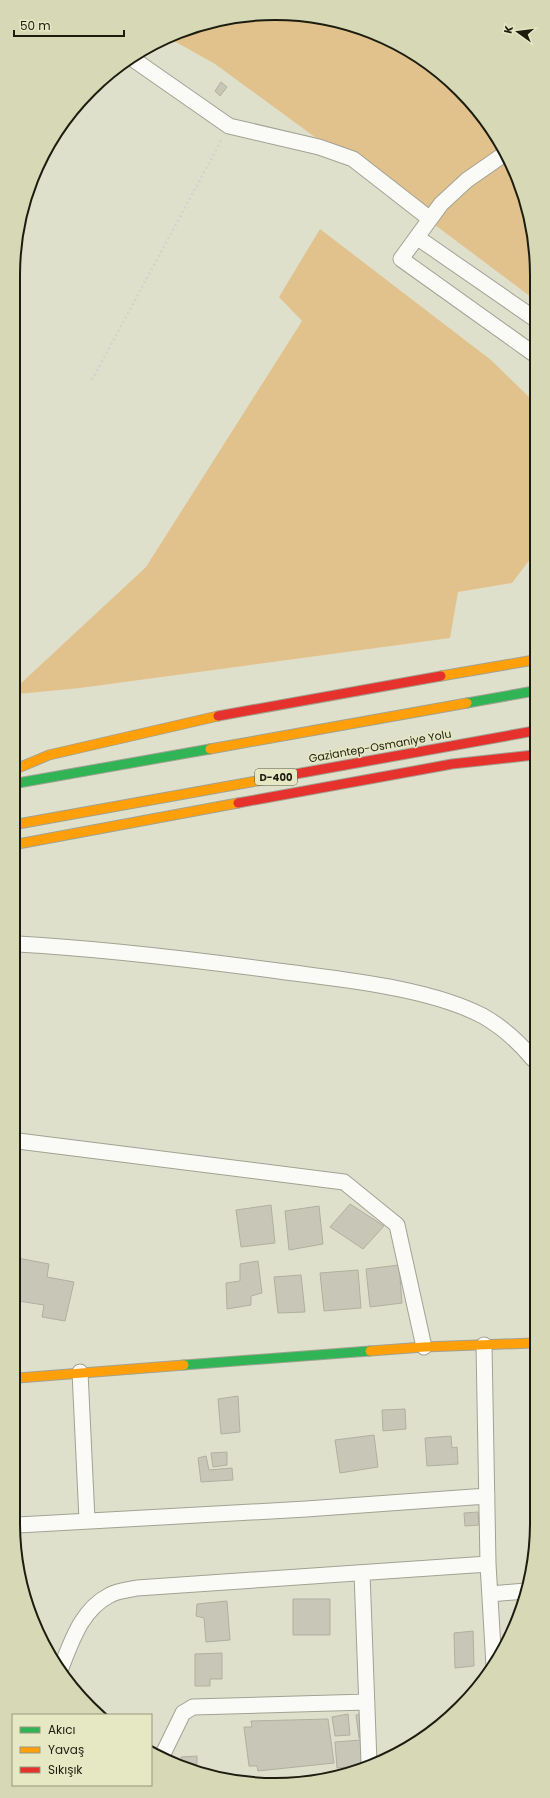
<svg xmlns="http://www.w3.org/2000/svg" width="550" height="1798" viewBox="0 0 550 1798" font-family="Poppins,sans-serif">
  <rect width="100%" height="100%" fill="#dfe0cc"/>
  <!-- forest -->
  <path fill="#e1c28d" d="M275,13L326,18L406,48L472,102L510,159L535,241V300L427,219L215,64L167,37C200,20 238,17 275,13Z
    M320,229L491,360L534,402V554L512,583L458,592L450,638L80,688L18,694V686L146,567L302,321L279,297Z"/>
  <!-- building -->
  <path fill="#c8c7b7" stroke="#b1af9f" d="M221,82L227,87L220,96L215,91Z
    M350,1204L384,1226L363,1249L330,1227Z
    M271,1205L275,1243L241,1247L236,1210Z
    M319,1206L323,1244L289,1250L285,1211Z
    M18,1258L49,1264L47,1277L74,1282L65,1321L42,1317L44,1305L18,1301Z
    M258,1261L262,1293L251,1296V1305L227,1309L226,1283L240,1281V1264Z
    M399,1265L402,1303L370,1307L366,1269Z
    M358,1270L361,1308L324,1311L320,1273Z
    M301,1275L305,1312L278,1313L274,1277Z
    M238,1396L240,1432L221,1434L218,1399Z
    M405,1409L406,1429L383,1431L382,1410Z
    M374,1435L378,1467L340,1473L335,1440Z
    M451,1436L452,1448L457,1447L458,1464L427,1466L425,1438Z
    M227,1452V1465L213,1467L211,1453Z
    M206,1456L209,1470L232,1468L233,1480L201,1482L198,1458Z
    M478,1512L479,1525L465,1526L464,1513Z
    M293,1599H330V1635H293Z
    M227,1601L230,1640L206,1642L204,1618L196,1616L197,1604Z
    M473,1631L474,1666L455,1668L454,1633Z
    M222,1653V1679H210V1686H195V1654Z
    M348,1714L350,1735L335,1736L332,1717Z
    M365,1714L366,1738H359L356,1715Z
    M328,1719L334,1763L258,1771L257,1766H249L244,1727H252L251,1721Z
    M361,1740L362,1766L337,1768L335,1742Z
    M197,1756V1764L181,1765V1757Z
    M210,1769V1773L202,1771V1770Z"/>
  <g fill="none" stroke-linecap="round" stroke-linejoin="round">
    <defs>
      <path id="street" d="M130,57L229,126L319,147L353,159L430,219
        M506,153L467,180L441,204L401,259L534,354
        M418,238L535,319
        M18,944C108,949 197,960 286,972C346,980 429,988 483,1016C502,1027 519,1042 533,1059
        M18,1141L344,1182L397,1225L424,1347
        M484,1345L488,1564L494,1666
        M80,1372L87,1520
        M18,1525L306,1509L487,1496
        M362,1573L369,1763
        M490,1594L525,1591
        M61,1668C72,1640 82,1609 110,1595C117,1591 128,1590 137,1588L488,1564
        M161,1758L183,1713L193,1707L367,1702"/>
      <path id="fast" d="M467,703L534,691
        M18,783L210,749
        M184,1365L370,1351"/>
      <path id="slow" d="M441,676L534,660
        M210,749L467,703
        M18,768L49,755L218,716
        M18,824L290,775
        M18,844L238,803
        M370,1351L424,1347L532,1343
        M18,1378L184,1365"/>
      <path id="jam" d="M218,716L441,676
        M290,775L534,731
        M238,803L452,764L534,755"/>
    </defs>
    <!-- street casing -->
    <use href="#street" stroke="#a1a293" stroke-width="17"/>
    <!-- fast casing -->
    <use href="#fast" stroke="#a1a293" stroke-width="11"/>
    <!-- slow casing -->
    <use href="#slow" stroke="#a1a293" stroke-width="11"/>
    <!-- jam casing -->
    <use href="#jam" stroke="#a1a293" stroke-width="11"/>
    <!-- path -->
    <path stroke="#d3d3ce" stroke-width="2.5" stroke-dasharray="2 3" stroke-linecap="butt" d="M92,380L222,139"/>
    <!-- street -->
    <use href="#street" stroke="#fafaf7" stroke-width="15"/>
    <!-- fast -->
    <use href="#fast" stroke="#30b455" stroke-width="9"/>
    <!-- slow -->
    <use href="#slow" stroke="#ff9f0a" stroke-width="9"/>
    <!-- jam -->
    <use href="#jam" stroke="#e5322d" stroke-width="9"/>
  </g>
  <g text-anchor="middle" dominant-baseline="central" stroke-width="3" stroke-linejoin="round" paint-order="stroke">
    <!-- shield labels -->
    <rect fill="#e6e8c4" stroke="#595a45" stroke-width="1" x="255" y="769" width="42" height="16" rx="3"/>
    <g font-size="10" font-weight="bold" fill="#1c1d0f">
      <text x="276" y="777">D-400</text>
    </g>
    <!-- street labels -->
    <g font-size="11" fill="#1c1d0f" stroke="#e6e8c4">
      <text transform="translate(380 746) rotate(-10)">Gaziantep-Osmaniye Yolu</text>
    </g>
  </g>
  <!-- crop -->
  <path d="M0 0H550V1798H0ZM275 20H275A255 255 0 0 1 530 275V1523A255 255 0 0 1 275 1778H275A255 255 0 0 1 20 1523V275A255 255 0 0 1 275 20Z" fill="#d6d8b6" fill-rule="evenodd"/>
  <path fill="none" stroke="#1c1d0f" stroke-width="2" d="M275 20H275A255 255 0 0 1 530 275V1523A255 255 0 0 1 275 1778H275A255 255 0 0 1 20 1523V275A255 255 0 0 1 275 20Z"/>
  <!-- legend -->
  <rect x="12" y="1714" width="140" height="72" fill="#e6e8c4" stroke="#95977c"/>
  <rect x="20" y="1727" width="20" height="6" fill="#30b455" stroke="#95977c"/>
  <text x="48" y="1734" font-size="12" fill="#1c1d0f">Akıcı</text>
  <rect x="20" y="1747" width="20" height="6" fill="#ff9f0a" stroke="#95977c"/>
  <text x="48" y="1754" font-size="12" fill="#1c1d0f">Yavaş</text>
  <rect x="20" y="1767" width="20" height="6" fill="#e5322d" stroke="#95977c"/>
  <text x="48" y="1774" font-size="12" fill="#1c1d0f">Sıkışık</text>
  <!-- north arrow -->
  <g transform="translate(518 32) rotate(284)" stroke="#e6e8c4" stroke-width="3" paint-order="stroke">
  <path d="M0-3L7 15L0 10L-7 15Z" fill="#1c1d0f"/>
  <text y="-6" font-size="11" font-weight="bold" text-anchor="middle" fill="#1c1d0f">K</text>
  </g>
  <!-- scale -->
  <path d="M14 30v6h110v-6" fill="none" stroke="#1c1d0f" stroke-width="2"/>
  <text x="20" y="30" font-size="12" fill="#1c1d0f" stroke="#e6e8c4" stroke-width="3" paint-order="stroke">50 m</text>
</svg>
